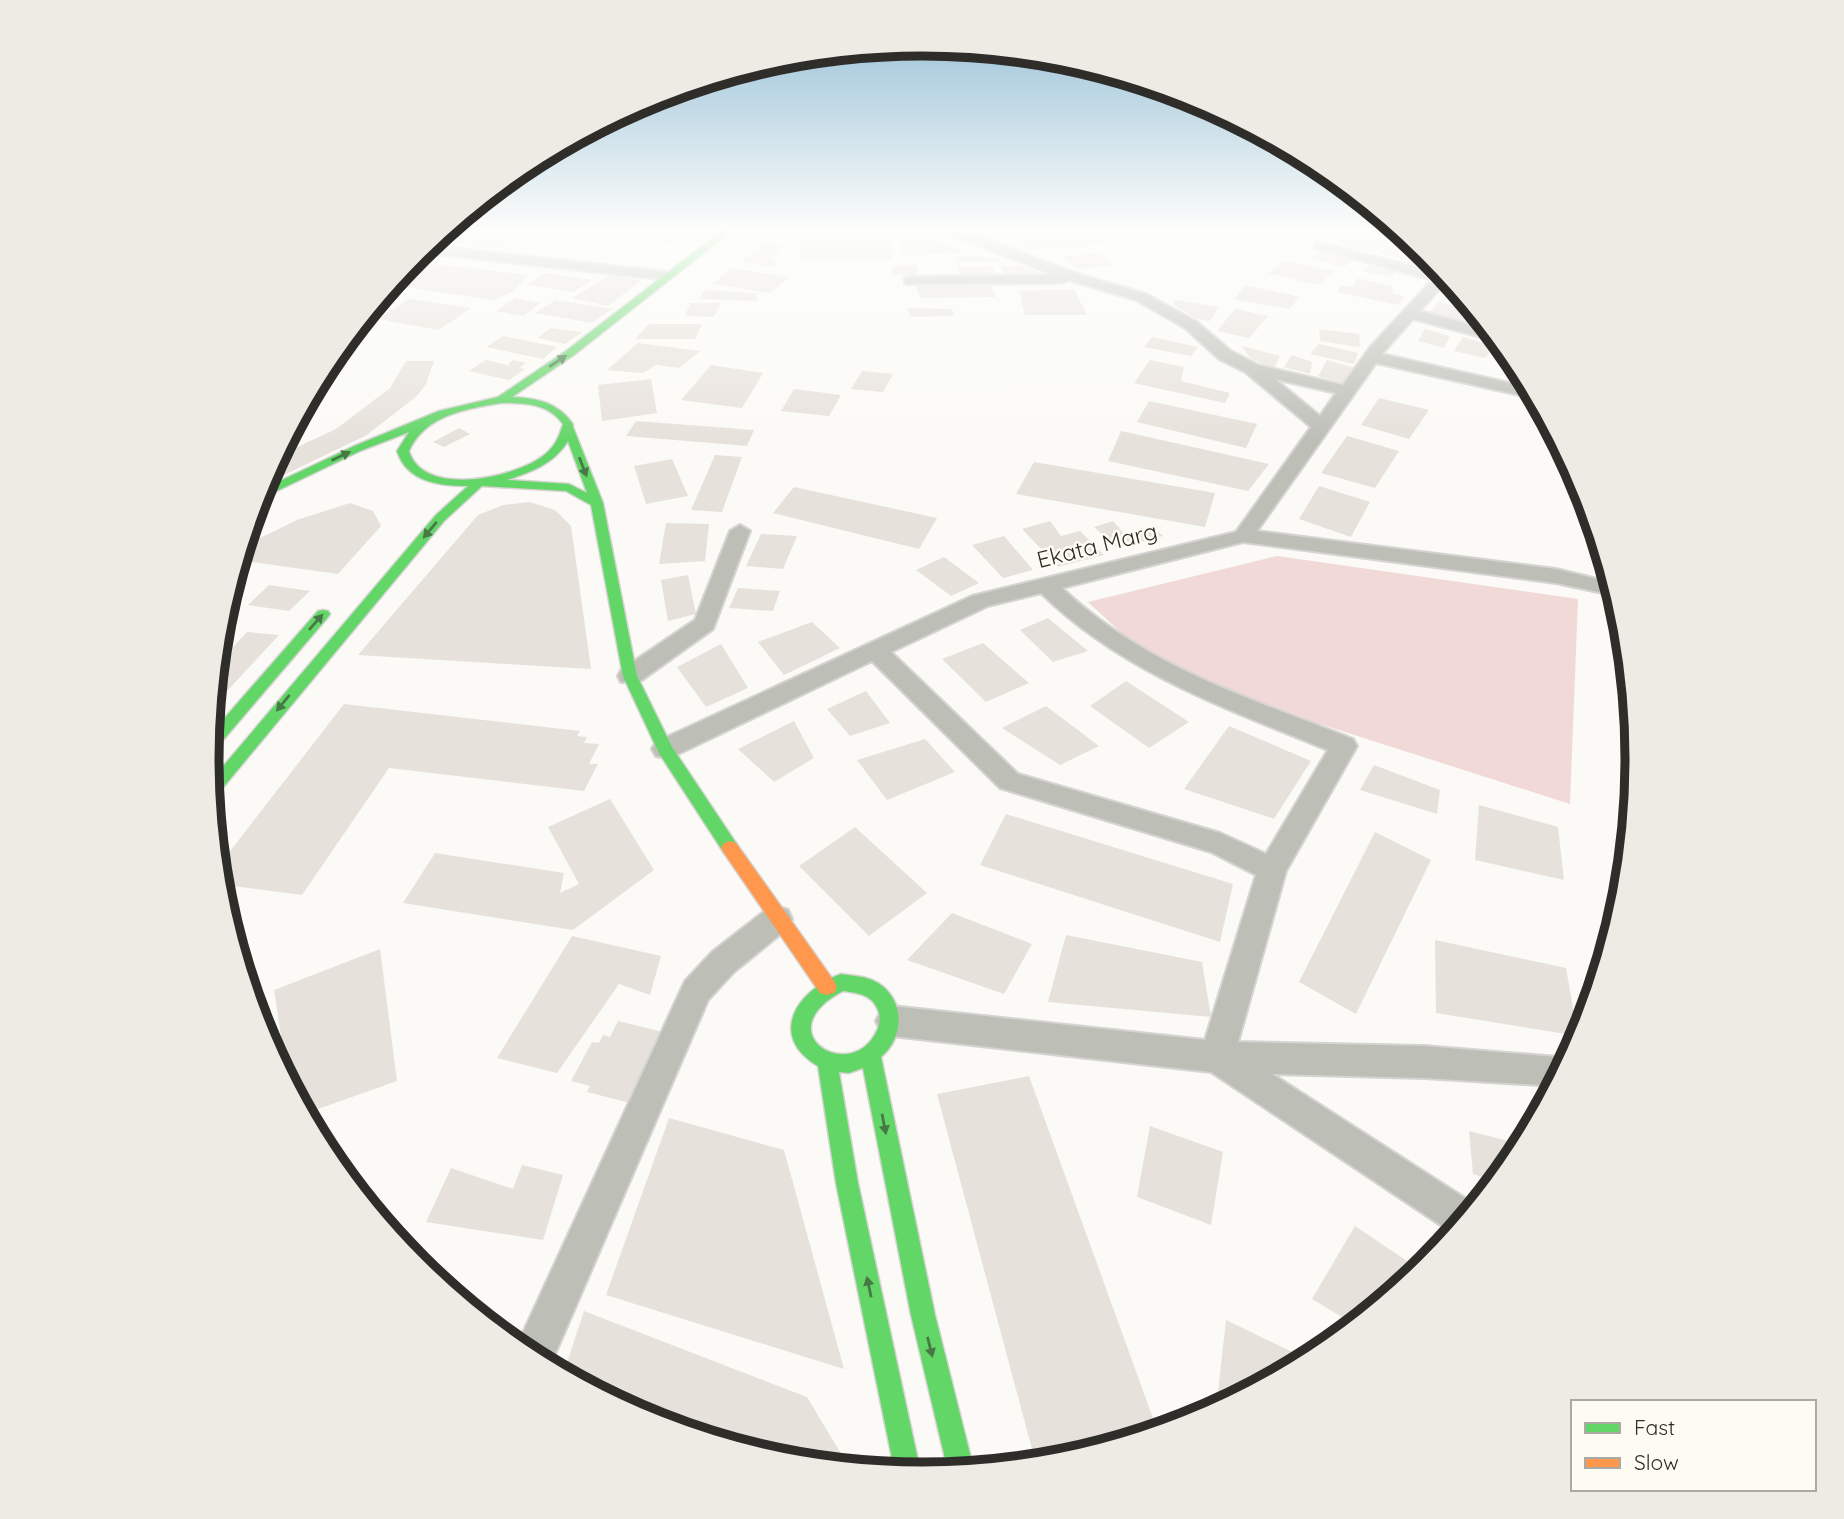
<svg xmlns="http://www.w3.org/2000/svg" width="1844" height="1519" viewBox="0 0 1844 1519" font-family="Quicksand,sans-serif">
  <rect width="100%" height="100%" fill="#fbfaf6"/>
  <!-- green -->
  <path fill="#f0d9d6" d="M1277,556L1578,599L1570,804L1242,699L1128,639L1088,602Z"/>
  <!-- building -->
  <path fill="#e7e1db" d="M445,229H487L519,233L497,248L433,240Z
    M648,229H699L706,236L661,246Z
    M1010,229H1093L1106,244L1028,250Z
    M1375,231L1395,236L1374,252L1337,243L1341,239Z
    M890,236L892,259H799L802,237Z
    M900,237L931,239L968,253L903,255Z
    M765,242L784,246L771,259L777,261L773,267L741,261Z
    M1391,245L1414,253L1405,260L1379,253Z
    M1321,251L1354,260L1344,267L1311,258Z
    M1418,252L1430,255L1439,270L1407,263Z
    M1100,253L1113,265L1079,269L1061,257Z
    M955,256H984L1002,261L958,263Z
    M1285,261L1334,271L1319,285L1267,273Z
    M408,263L453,266L528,275L513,291L494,300L390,285Z
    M1372,263L1398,271L1391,277L1361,271Z
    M917,265V275H892V266Z
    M992,266L995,274H960L957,267Z
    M1002,266H1023L1042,274L1003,275Z
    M732,268L790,277L770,293L713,284Z
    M544,273L593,280L573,292L527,285Z
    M610,275L641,281L608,306L572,298Z
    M1358,278L1394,287L1392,293L1404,296L1399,305L1337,292L1341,285L1352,287Z
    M1245,285L1300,297L1289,309L1234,299Z
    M916,286H991L996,297L920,298Z
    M1452,287L1457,289L1471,306L1443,299Z
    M1074,289L1087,315H1025L1019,291Z
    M704,290L756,293L757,301L700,299Z
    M515,298L540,303L524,316L496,311Z
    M409,299L471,308L439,330L378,319Z
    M556,300L612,309L592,323L535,313Z
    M1176,300L1219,307L1210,321L1197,319L1173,304Z
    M1438,302L1471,310L1462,323L1429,314Z
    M690,303H721L714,317L685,316Z
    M907,308L952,309L954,316L911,317Z
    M1235,309L1268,316L1249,338L1217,331Z
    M649,324H702L695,339H635Z
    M551,328L583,332L565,344L537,338Z
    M1319,329L1359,334L1360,347L1320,341Z
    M1425,329L1450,336L1444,348L1418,341Z
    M503,336L557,347L543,359L486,347Z
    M1152,337L1198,347L1191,356L1144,347Z
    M1463,337L1495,346L1485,358L1454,351Z
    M638,343L700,351L679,368L656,365L643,373L607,370Z
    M1319,344L1358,353L1354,364L1310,354Z
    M1242,346L1280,356L1274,369L1250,358Z
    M1292,355L1312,362L1310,374L1284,367Z
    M486,360L511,366L508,364L513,360L526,363L519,368L525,369L509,380L469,371Z
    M1150,360L1184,367L1181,381L1230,393L1225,403L1134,383Z
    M1327,360L1355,368L1343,383L1318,376Z
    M406,361H434L426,384L418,395L367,435L261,486L276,457L336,429L390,388Z
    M711,365L763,373L742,408L681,400Z
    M862,371L893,374L883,392L851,389Z
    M651,379L657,413L602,421L598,385Z
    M794,389L841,395L829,416L781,411Z
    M1379,398L1429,410L1409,439L1361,425Z
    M1149,401L1257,424L1246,448L1137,422Z
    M636,421L754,430L747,446L626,436Z
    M459,428L470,434L444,447L433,442Z
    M1121,431L1269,464L1248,491L1108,461Z
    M1347,436L1399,451L1375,488L1321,473Z
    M715,455L742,457L722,512L691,510Z
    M672,459L688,496L646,504L634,466Z
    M1034,462L1215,493L1205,527L1016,494Z
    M1319,486L1370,502L1351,537L1299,519Z
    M794,487L937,518L919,549L773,513Z
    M530,502L555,510L571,526L591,669L358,655L478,515L503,505Z
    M350,503L373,511L381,526L338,574L238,560L242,547L297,520Z
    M1050,521L1061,536L1080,531L1104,555L1058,567L1022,529Z
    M1113,521L1125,535L1152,526L1163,536L1117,548L1094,527Z
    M666,523L709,524L705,561L659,564Z
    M761,534L797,536L783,569L746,566Z
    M1004,536L1033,570L1003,578L972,545Z
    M944,557L979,583L951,596L916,570Z
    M688,575L696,614L668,621L661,580Z
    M269,585L310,591L289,611L248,605Z
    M738,588L780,591L773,611L729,608Z
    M1048,618L1088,651L1053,662L1020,630Z
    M812,622L840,648L784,675L758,642Z
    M247,632L279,635L217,702L212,701L216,665Z
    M983,643L1029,683L986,702L942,659Z
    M721,644L748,688L706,707L677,667Z
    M1126,681L1189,722L1149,748L1090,706Z
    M866,691L890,723L850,736L827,709Z
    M344,704L580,731L577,736L587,737L584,743L599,744L589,764H598L584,791L389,768L302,895L218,884L217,868Z
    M1046,706L1099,746L1060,765L1002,728Z
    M1631,718H1634L1637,748L1631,746Z
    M794,721L814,758L774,782L738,749Z
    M1229,726L1311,761L1274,819L1184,789Z
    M925,739L955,772L887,800L857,760Z
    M1374,765L1440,790L1437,814L1360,790Z
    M610,799L654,870L573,930L403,903L435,853L564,873L560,893L579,884L548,827Z
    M1479,805L1558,827L1564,880L1475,860Z
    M1006,814L1233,884L1220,942L980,865Z
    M855,827L927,893L869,936L799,866Z
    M1375,832L1431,860L1356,1014L1299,982Z
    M952,913L1032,944L1004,994L907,960Z
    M1066,935L1202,962L1211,1017L1048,1002Z
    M572,936L661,956L650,995L619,984L557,1073L497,1058Z
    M1435,940L1566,968L1578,1036L1436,1013Z
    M380,949L397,1081L304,1114L289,1087L274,990Z
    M618,1021L663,1032L630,1103L587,1092L590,1086L571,1081L592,1042L599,1043L603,1035L610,1037Z
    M1029,1076L1158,1432L1061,1462L1036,1464L937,1094Z
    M669,1118L784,1150L844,1369L606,1295Z
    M1150,1126L1223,1152L1211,1225L1137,1197Z
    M1469,1131L1524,1145L1497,1182L1473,1174Z
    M522,1165L563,1175L543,1240L426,1222L451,1168L513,1189Z
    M1355,1226L1422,1271L1355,1325L1312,1299Z
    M584,1311L807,1397L849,1467L782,1461L648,1421L563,1375Z
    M1226,1320L1309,1360L1216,1410Z"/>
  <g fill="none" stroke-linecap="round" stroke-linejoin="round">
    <defs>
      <path id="street" d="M925,229H952L973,234L1084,276L1146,294L1197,322L1231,351L1258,365L1343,385L1371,346L1432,280L1315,248V242L1438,272L1442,270L1453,284L1445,283L1420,311L1487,329V335L1481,337L1413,319L1382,354L1531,388L1537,399L1376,363L1257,531L1556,569L1613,583L1617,596L1556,583L1243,542L1062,588C1142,665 1251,699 1353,739L1357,746L1286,871L1238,1042L1424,1046L1570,1058L1555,1086L1424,1078L1272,1074L1477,1206L1454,1234L1211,1072L892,1036L881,1031L876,1021L881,1011L892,1006L1205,1040L1256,875L1211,852L1000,788L872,661L674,756L665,758L656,756L652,749L656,742L972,596L1236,532L1311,427L1245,372L1219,359L1185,328L1136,300L1069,280L1062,283L905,284V278L910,277L1054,275L964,240ZM1275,379L1336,393L1320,416ZM1041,593C1122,672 1225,708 1328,750L1266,854L1220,833L1018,774L891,652L988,606Z
        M426,245L667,272L674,276L667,280L417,252Z
        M740,525L750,531L713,629L639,682H621L618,676L621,670L695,620L730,531Z
        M777,906L788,910L792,919L788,928L734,972L708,1000L549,1368L516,1348L685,981L712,952L766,910Z"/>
      <path id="fast" d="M724,229H734L574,355L512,397C538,398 558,403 573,424V427L603,503L637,676L672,747L736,843L739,848L736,853L730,855L724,853L659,753L623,676L591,505L566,491L482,486L444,521L216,796L210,798L209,783L436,515L468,486C439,486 407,482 397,451L409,432L360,451L258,500L259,491L352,447L439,411L498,397L566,351ZM501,403C524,403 548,403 563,424C559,437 555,447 543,456C514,478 423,498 409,451C425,415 466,409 501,403ZM568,441L587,493L569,484L507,480C531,472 554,464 568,441Z
        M323,610L328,611L330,614L328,617L213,752L207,754L209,736L318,611Z
        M841,974C853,976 867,976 878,983C905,1000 905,1037 881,1057L935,1315L974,1470L948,1471L911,1315L863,1068L849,1073L839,1072L858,1183L921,1474L895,1473L836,1183L818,1066C767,1036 797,990 841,974ZM843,991C857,993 872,994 878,1010C882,1019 879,1028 874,1036C846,1082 767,1031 843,991Z"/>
      <path id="slow" d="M730,841L736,843L834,981L837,987L834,993L827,995L820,993L724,853L721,848L724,843Z"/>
    </defs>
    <!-- street casing -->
    <use href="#street" stroke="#d5d4d2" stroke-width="4"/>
    <!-- fast casing -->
    <use href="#fast" stroke="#d5d4d2" stroke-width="3"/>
    <!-- slow casing -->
    <use href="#slow" stroke="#d5d4d2" stroke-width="3"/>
    <!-- street -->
    <use href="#street" fill="#bdbeb6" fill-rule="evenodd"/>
    <!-- fast -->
    <use href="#fast" fill="#63d668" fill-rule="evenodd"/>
    <!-- slow -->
    <use href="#slow" fill="#ff974d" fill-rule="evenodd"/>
  </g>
  <!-- one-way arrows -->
  <defs><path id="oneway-solid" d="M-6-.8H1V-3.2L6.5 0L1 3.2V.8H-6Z" transform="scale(1.75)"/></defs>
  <g fill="#467946">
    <use href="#oneway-solid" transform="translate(558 361) rotate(-34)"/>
    <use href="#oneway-solid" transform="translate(341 456) rotate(-25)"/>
    <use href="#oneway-solid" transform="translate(583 467) rotate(69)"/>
    <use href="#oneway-solid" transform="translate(430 530) rotate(130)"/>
    <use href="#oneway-solid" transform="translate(316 622) rotate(-49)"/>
    <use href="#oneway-solid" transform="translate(283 703) rotate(129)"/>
    <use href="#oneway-solid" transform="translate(884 1124) rotate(79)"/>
    <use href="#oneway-solid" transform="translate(869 1287) rotate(-102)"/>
    <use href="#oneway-solid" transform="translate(930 1347) rotate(76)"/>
  </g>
  <!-- sky -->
  <linearGradient id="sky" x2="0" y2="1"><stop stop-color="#90bcd4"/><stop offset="0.52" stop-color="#fdfdfb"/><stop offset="1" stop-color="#fdfdfb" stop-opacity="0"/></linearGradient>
  <rect width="1844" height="442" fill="url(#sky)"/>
  <g text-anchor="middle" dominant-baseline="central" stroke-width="5" stroke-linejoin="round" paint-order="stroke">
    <!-- street labels -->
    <g font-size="23" fill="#2e2d2a" stroke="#fefbf3">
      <text transform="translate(1097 545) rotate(-14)">Ekata Marg</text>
    </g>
  </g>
  <!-- crop -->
  <path d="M0 0H1844V1519H0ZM219 759a703 703 0 1 1 1406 0a703 703 0 1 1-1406 0Z" fill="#edebe3" fill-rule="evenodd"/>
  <path fill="none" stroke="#2e2d2a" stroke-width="9" d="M219 759a703 703 0 1 1 1406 0a703 703 0 1 1-1406 0Z"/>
  <!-- legend -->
  <rect x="1571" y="1400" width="245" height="91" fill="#fefbf3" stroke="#aba9a3" stroke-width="2"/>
  <rect x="1585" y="1423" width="35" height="10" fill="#63d668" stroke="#aba9a3" stroke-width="2"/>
  <text x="1634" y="1435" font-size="21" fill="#2e2d2a">Fast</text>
  <rect x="1585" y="1458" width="35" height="10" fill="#ff974d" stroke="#aba9a3" stroke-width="2"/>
  <text x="1634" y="1470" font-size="21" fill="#2e2d2a">Slow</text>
</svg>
